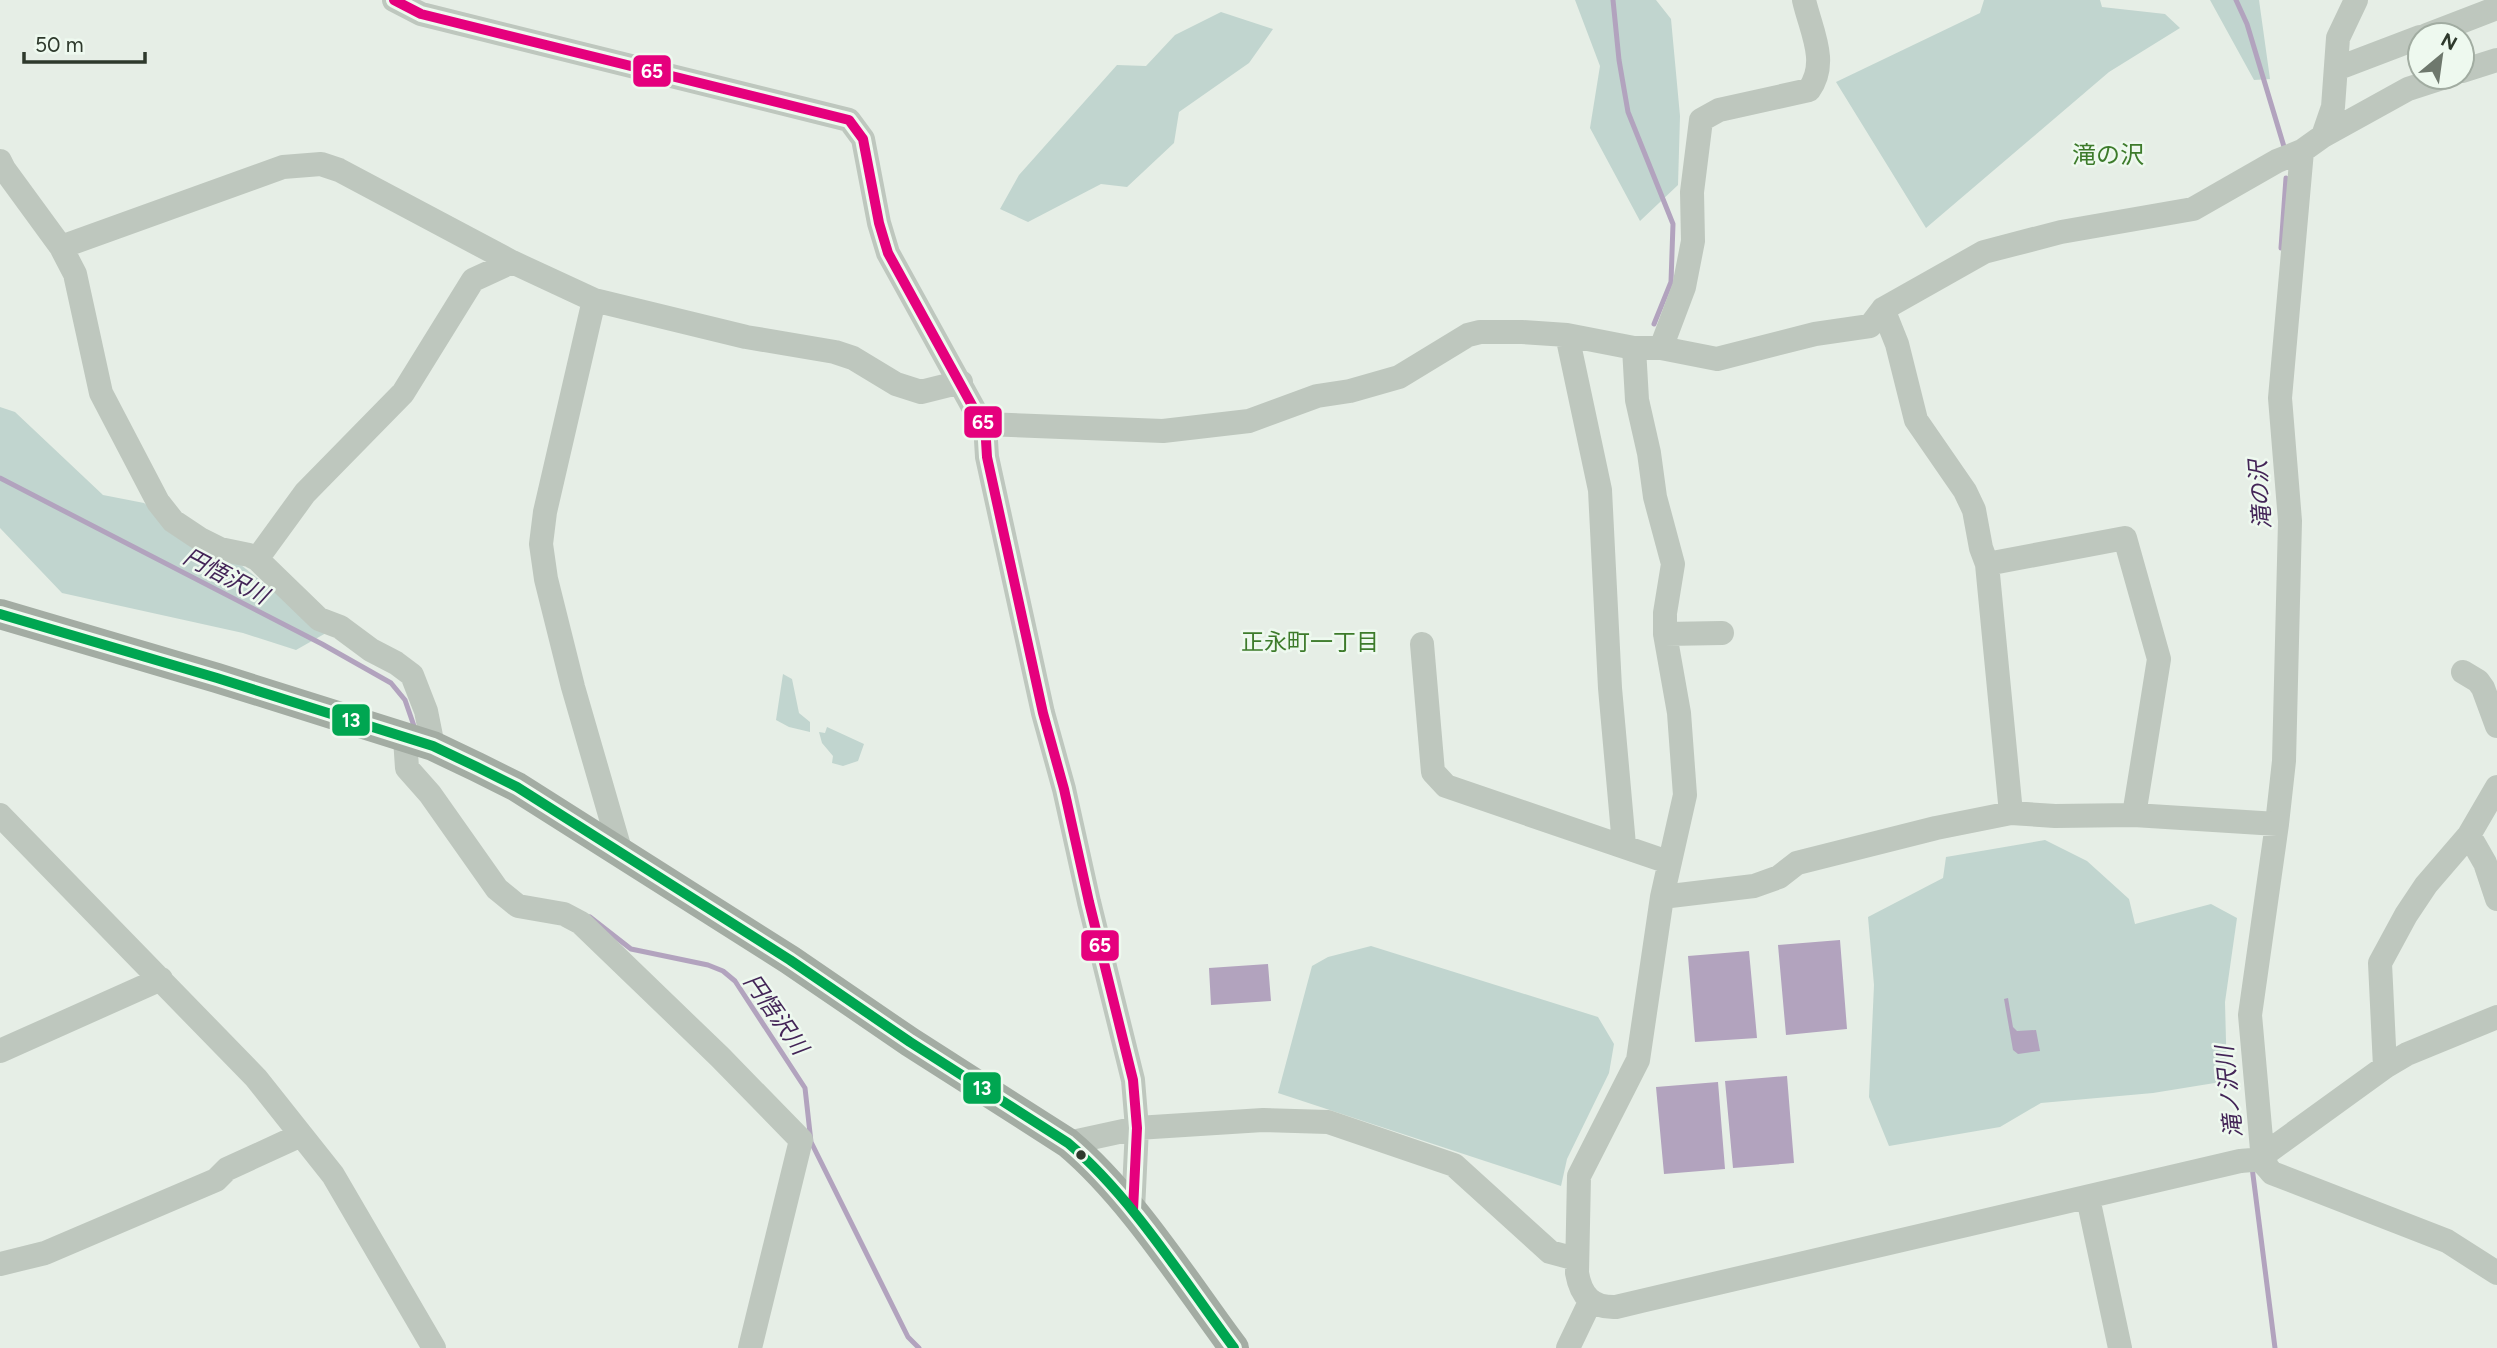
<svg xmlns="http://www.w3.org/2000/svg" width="2497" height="1348" viewBox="0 0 2497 1348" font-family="Figtree,'Noto Sans JP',sans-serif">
  <rect width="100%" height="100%" fill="#e6eee6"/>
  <!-- green -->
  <path fill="#c1d5cf" d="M1575,0H1656L1671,19L1680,116L1678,185L1640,221L1590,128L1600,66Z
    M1984,0H2100L2102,7L2165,14L2180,28L2109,72L1926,228L1836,82L1980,13Z
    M2210,0H2259L2270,79L2254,80Z
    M1221,12L1273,29L1249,63L1179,112L1174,143L1127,187L1101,184L1028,222L1000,209L1019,175L1117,65L1146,66L1175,35Z
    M0,407L15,412L103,495L144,503L181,532L236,561L326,633L296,650L243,633L62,593L0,528Z
    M783,674L792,679L799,713L810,722V732L789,727L776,720Z
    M827,727L864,744L858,761L843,766L832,763L833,756L822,743L819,732L825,733Z
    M2045,840L2087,861L2129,899L2135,924L2211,904L2237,918L2225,1002L2227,1081L2153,1093L2041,1103L2000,1127L1889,1146L1869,1097L1874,985L1868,917L1943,878L1946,857Z
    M1371,946L1598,1017L1614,1044L1609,1073L1567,1159L1561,1186L1278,1093L1312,966L1328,957Z"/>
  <!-- water -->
  <path fill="#b2a3be" d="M1840,940L1847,1029L1786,1035L1778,945Z
    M1749,951L1757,1038L1695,1042L1688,956Z
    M1268,964L1271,1001L1211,1005L1209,968Z
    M2008,998L2013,1027L2017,1031L2036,1030L2040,1051L2018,1054L2013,1050L2004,999Z
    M1787,1076L1794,1163L1733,1168L1725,1081Z
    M1718,1082L1725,1169L1664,1174L1656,1087Z"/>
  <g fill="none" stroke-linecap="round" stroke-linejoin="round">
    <!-- stream -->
    <path stroke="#b2a3be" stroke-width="5" d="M1613,0L1619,60L1628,112L1673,224L1671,282L1654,324
      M2236,0L2247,24L2285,150
      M2281,248L2286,178
      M0,478L322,644L391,683L405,700L414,726
      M590,917L631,949L708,965L723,971L735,981L805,1088L811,1142L908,1337L919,1348
      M2252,1167L2275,1348"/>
    <!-- minor -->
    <path stroke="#bec7be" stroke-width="24" d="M394,0L421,14L849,120L863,139L879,223L888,253L979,418L985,424L987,457L1043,713L1064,789L1089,902L1133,1080L1137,1128L1133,1210
      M2427,35L2497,8
      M2336,69L2420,37
      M2462,71L2497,60
      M2323,136L2333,107L2338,38L2356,0
      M0,161L4,169L61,247L75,274L101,393L158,502L173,521L200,539L220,549L249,555L257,559L319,619L340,627L371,650L396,663L412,675L426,711L433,746
      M61,247L283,167L321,164L339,170L512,262L594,300L746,337L835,352L853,358L896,384L921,392L961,382
      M594,300L545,512L541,544L546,579L573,687L621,853
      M1883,309L1897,344L1916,420L1965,491L1974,510L1981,548L1987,564L2011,813
      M1567,335L1600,490L1610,688L1624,845
      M1634,348L1637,400L1649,453L1655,497L1673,564L1665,613V634L1679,713L1685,795L1662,897L1638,1060L1579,1176L1577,1273C1581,1296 1592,1308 1616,1307C1824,1257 2033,1211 2240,1161C2259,1159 2260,1158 2272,1173L2447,1241L2497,1273
      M1661,348L1684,287L1693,241L1692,192L1701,120L1719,110L1809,90C1829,62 1811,31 1804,0
      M985,424L1163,431L1249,421L1317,396L1350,391L1399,377L1468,335L1480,332H1522L1567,335L1634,348H1661L1717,359L1815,334L1870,326L1883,309L1984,252L2061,232L2193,209L2277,161L2302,151L2323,136L2408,89L2445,77
      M257,559L305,493L403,393L473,280L512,262
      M1987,564L2125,538L2159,659L2134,815
      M1665,634L1722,633
      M1422,644L1433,772L1446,786L1668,862
      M2463,672L2478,681L2483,688L2497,726
      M405,738L407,768L430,794L497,889L518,906L564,914L581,923L720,1057L801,1140L750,1348
      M0,815L256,1078L333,1175L434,1348
      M2469,835L2485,863L2497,899
      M1662,897L1754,886L1779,877L1797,863L1936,828L2011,813L2055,816L2134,815L2277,824
      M0,1051L161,979
      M2385,1067L2380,963L2406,915L2426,885L2469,835L2497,787
      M1068,1143L1137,1128L1263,1120L1328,1122L1454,1165L1550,1252L1576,1259
      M2263,1161L2250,1015L2277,824L2284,761L2290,521L2280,398L2302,151
      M2263,1161L2269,1151L2385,1067L2407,1054L2497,1017
      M2088,1198L2120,1348
      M0,1264L45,1253L216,1180L227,1169L301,1135
      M1568,1348L1590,1302"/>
    <!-- major -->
    <path stroke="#a3aca3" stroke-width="30" d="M0,614L217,678L433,746L477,767L517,787L790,960L910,1042L1068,1143C1131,1196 1184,1281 1234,1348"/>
    <defs>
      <path id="bus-1" d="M394,0L421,14L849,120L863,139L879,223L888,253L979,418L985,424L987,457L1043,713L1064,789L1089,902L1133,1080L1137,1128L1133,1210"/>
      <path id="bus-2" d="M0,614L217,678L433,746L477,767L517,787L790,960L910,1042L1068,1143C1131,1196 1184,1281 1234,1348"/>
    </defs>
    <!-- bus-1 casing -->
    <use href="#bus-1" stroke="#eef9ef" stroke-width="16"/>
    <!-- bus-2 casing -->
    <use href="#bus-2" stroke="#eef9ef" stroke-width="16"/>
    <!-- bus-1 -->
    <use href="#bus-1" stroke="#e5007d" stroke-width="10"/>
    <!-- bus-2 -->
    <use href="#bus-2" stroke="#00a651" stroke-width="10"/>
  </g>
  <!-- markers -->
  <circle fill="#2e392c" stroke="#eef9ef" stroke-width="2.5" cx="1081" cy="1155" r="6"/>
  <g text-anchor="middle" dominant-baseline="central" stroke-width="5" stroke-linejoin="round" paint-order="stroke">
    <!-- water labels -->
    <g font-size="23" font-style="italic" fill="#432457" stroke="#eef9ef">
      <text transform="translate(2260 495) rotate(-94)">滝の沢</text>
      <text transform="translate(226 576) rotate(28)">円悟沢川</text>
      <text transform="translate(776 1014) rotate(55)">円悟沢川</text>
      <text transform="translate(2229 1092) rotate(-96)">滝ノ沢川</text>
    </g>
    <!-- neighbourhood labels -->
    <g font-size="23" fill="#3d7b2b" stroke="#eef9ef">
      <text x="1310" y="642">正永町一丁目</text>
    </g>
    <!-- quarter labels -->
    <g font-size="24" fill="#3d7b2b" stroke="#eef9ef">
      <text x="2108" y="154">滝の沢</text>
    </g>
  </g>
  <g stroke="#eef9ef" stroke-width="2.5">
    <rect x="632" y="54" width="40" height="34" rx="7" fill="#e5007d"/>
    <rect x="963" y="405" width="40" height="34" rx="7" fill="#e5007d"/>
    <rect x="331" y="703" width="40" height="34" rx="7" fill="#00a651"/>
    <rect x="1080" y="929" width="40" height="33" rx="7" fill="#e5007d"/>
    <rect x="962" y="1071" width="40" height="34" rx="7" fill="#00a651"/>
  </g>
  <g font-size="19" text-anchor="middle" font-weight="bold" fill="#fff">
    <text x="652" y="78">65</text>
    <text x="983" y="429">65</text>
    <text x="351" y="727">13</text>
    <text x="1100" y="952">65</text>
    <text x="982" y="1095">13</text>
  </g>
  <!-- north arrow -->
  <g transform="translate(2441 56) rotate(29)"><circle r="33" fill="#eef9ef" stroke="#a1aca1" stroke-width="2"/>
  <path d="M0-5L12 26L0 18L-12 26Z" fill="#6e786d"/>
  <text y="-10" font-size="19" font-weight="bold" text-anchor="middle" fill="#2e392c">N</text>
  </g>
  <!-- scale -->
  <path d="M24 52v10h121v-10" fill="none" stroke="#2e392c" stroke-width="3.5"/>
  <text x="35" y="52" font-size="21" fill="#2e392c" stroke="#eef9ef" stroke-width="5" paint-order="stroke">50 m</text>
</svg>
